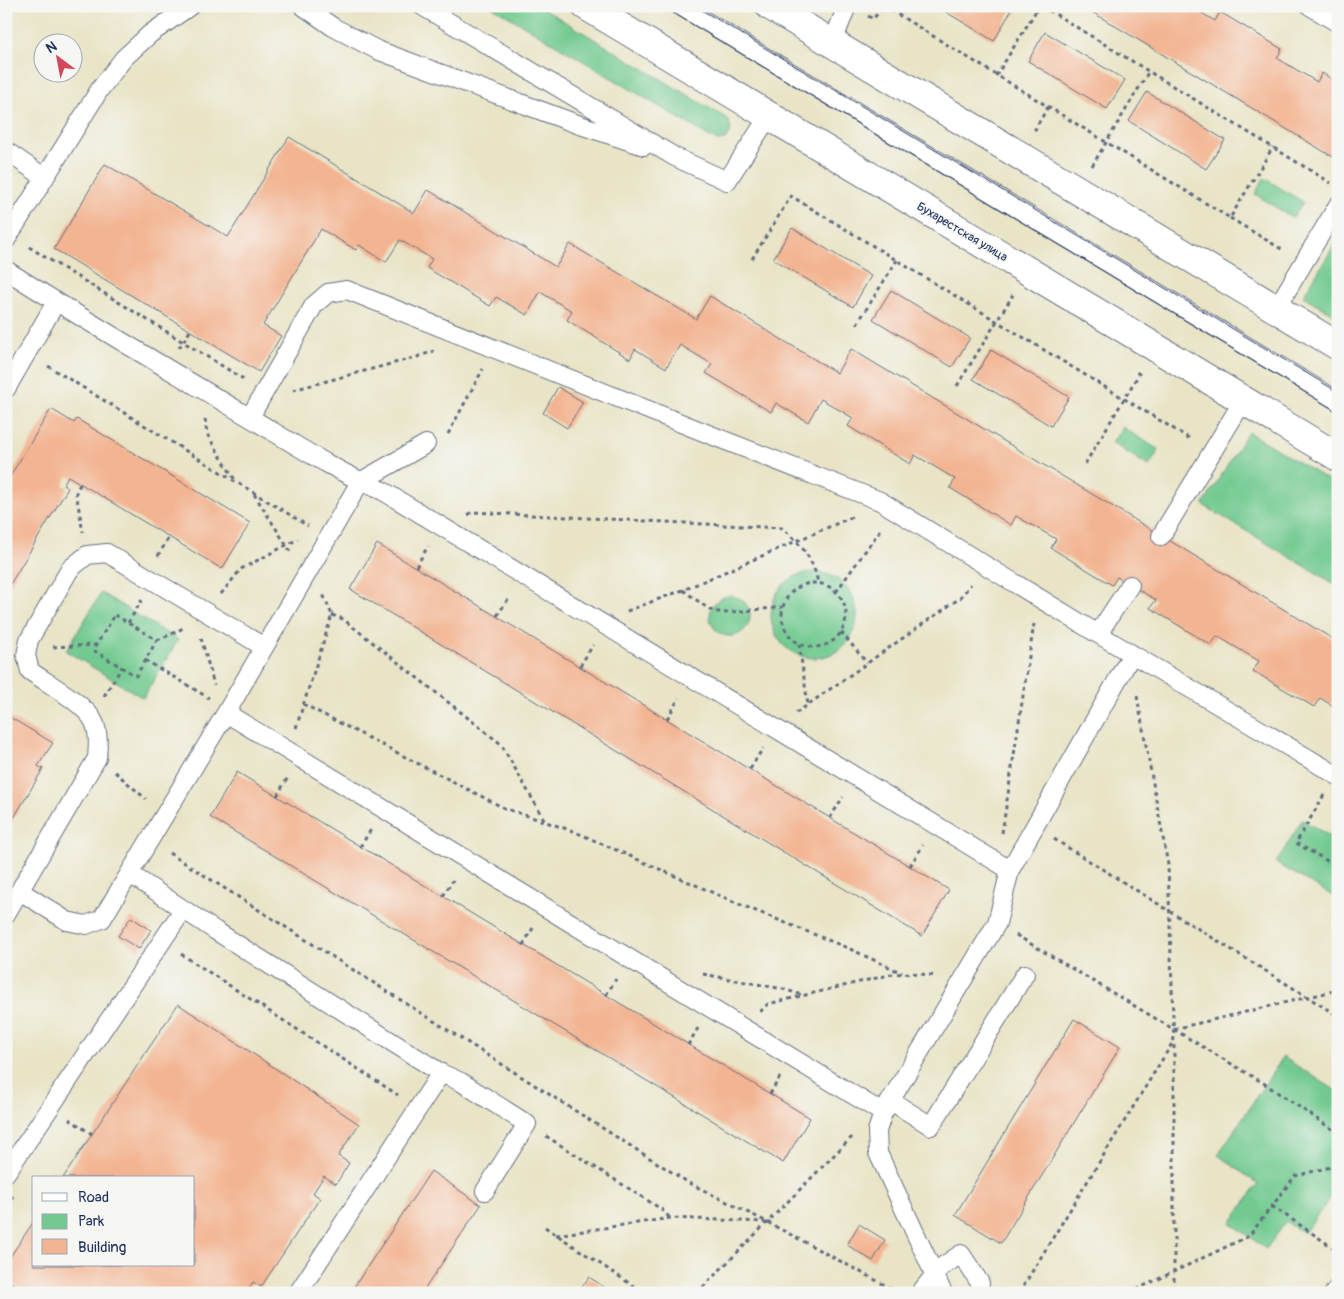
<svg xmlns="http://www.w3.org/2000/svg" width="1344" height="1299" viewBox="0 0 1344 1299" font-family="Pangolin,sans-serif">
  <rect width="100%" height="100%" fill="#f6f6f2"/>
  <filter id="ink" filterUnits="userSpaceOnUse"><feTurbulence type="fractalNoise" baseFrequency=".02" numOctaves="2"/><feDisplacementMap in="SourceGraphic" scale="10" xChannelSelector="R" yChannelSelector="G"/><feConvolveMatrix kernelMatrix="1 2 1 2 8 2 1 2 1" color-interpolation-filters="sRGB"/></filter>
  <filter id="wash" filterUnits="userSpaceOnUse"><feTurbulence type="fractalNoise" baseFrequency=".0096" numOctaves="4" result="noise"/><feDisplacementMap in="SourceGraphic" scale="20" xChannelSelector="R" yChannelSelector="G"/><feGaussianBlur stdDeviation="1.12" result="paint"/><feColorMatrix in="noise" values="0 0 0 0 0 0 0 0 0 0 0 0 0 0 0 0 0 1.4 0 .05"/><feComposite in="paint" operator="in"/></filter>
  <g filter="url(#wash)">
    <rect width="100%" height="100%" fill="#e9e4c6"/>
    <!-- green -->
    <path fill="#72ca90" stroke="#467c77" d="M491,6H539L726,118C733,125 731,133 725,140L717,141Z
      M1264,178L1303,202L1293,218L1255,194Z
      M1338,239V317L1303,296Z
      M1122,427L1159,450L1149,466L1112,443Z
      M1248,432L1338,486V586L1203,505Z
      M771 615a43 43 0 1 1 86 0a43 43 0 1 1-86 0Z
      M101,593L178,640L143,698L66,651Z
      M710 616a20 20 0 1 1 40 0a20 20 0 1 1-40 0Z
      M1302,820L1338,841V899L1276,863Z
      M1283,1057L1338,1092V1188L1304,1233L1286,1222L1266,1249L1231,1223L1258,1184L1218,1155Z"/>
    <g id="blocks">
      <!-- building -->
      <path fill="#f3b491" d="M936,6H1003L1011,11L994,41Z
        M1082,6H1190L1215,21L1220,12L1282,49L1277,58L1317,82L1322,73L1338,83V160Z
        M1045,32L1125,80L1107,109L1028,61Z
        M1147,92L1225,140L1206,169L1129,121Z
        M289,137L414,213L428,190L556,267L570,244L696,319L710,296L837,373L851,349L1338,642V709L1320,698L1314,707L1253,671L1259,661L1217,636L1211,645L1150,608L1156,600L1117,577L1112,585L1051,548L1056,539L1016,516L1011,525L950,488L955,479L915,455L910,464L848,426L853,418L821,399L808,422L776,403L771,412L706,373L712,364L680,345L666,368L635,349L630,359L567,320L572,311L540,292L527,315L496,297L490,306L427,268L432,259L400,240L386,262L359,245L356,250L321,229L263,325L281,336L259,372L54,249L105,164L228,237Z
        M792,228L871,276L853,307L773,259Z
        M891,290L970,338L952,367L873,319Z
        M991,350L1069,397L1051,426L973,379Z
        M558,387L583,402L567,428L543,413Z
        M51,409L74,423L77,419L250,523L222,569L68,476L63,485L68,488L6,591V483Z
        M377,544L949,890L922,936L350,589Z
        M6,715L53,743L38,766L43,769L6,831Z
        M237,772L810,1118L783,1163L210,817Z
        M131,917L151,930L139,949L118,936Z
        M178,1004L359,1124L338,1156L349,1163L336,1184L324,1176L313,1193L320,1198L261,1287L253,1282L246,1293H26L6,1279V1263L34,1221V1265H194V1178H63Z
        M1074,1019L1120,1047L1001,1243L955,1215Z
        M431,1171L481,1205L422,1293H350Z
        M859,1224L885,1240L873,1261L847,1245Z
        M589,1277L613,1293H578Z"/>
    </g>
  </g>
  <g filter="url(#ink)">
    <use href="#blocks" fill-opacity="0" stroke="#636e82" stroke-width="1"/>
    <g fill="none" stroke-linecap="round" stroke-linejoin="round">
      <defs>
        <path id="lane" d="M303,6L333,27L377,50L577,124L644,146
          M422,6L675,157L727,181L769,116
          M680,6L1338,401
          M1310,6L1338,23
          M832,44L847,6
          M6,151L44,177
          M6,240L100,89L124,58L150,34L190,6
          M6,270C82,319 160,364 237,410C285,438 332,470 383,491L1010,870
          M1276,309L1338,205
          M6,389L56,302
          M250,417L314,305L328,293L347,290L726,441L880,501L1098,634
          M1161,536L1243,401
          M1130,585L1098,634L1338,776
          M226,713L883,1113
          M130,874L216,931L441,1073L461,1082L527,1124L485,1191
          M20,891L67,921L86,925L102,919L226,713L360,482L426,444
          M6,914L97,758C98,746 99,733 94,722C86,704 47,683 30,671L26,655L29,640L70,569L87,555L107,553L264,647
          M891,1101L931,1126L1025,974
          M6,1173L183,910
          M298,1293L441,1073
          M920,1293L940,1268L961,1254L980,1283
          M943,1293L878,1153L877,1131L883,1113L997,923L1010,870L1132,654
          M1334,1293L1338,1287"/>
        <path id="secondary" d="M586,6L1338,457
          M770,6L1338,346"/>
      </defs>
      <!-- lane casing -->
      <use href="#lane" stroke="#636e82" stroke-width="20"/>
      <!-- secondary casing -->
      <use href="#secondary" stroke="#636e82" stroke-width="30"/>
      <!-- path -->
      <path stroke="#636e82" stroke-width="3" stroke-dasharray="4 4" stroke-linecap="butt" d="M884,6L1230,218L1273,147
        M1042,6L1331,183
        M868,16L873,19L883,7
        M996,76L1039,6
        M1037,130L1035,129L1048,107
        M1092,166L1149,71
        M1230,218L1283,250
        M29,247L245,380
        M752,259L791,196L1192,440
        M857,324L897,260
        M179,348L190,331
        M48,366L308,526
        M957,386L1013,295
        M293,390L417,357L434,351
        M205,419L207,434L235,480
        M448,434L483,369
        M1085,464L1139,374L1136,372
        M80,484L76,493L83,532
        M254,494L292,554
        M468,515L472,512L782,528C801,545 813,557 818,583
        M158,556L169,537
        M416,567L428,546
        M782 615a32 32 0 1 1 64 0a32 32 0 1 1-64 0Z
        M683,590L710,610L723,613L783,607
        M836,592L881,529
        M221,594L241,569L298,539
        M627,611L683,590L852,517
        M115,615L157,640L136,676L93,650Z
        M332,615L343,619L501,744L545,821
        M497,616L510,596
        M128,623L142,600
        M841,632L867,663
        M201,638L214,685
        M157,640L170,635L183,628
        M799,644L808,705
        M53,647L95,645
        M145,660L209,698
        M580,666L593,645
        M104,696L122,667
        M1137,696L1168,865L1174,1048V1293
        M303,704L504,808L573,831L741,905L848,948L902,973
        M796,713L960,598L971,584
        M667,719L679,698
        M296,728L332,615L323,594
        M750,769L763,748
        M115,772L146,799
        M1324,795L1296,843L1338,867
        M277,796L288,777
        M830,818L843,797
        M1002,833L1034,624
        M1054,839L1338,1016
        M360,847L372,828
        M169,853L689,1183L767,1222L898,1292
        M910,866L923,845
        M443,896L453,880
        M1016,935L1265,1084L1338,1133
        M523,945L533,928
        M181,954L398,1095
        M703,974L783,989L802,995
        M606,995L616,979
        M760,1012L768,1004L893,974L912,973L937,976
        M1174,1029L1338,990
        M688,1045L698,1028
        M770,1094L780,1077
        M69,1119L92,1134
        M546,1136L661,1209L670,1218
        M6,1205L13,1196
        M1272,1206L1338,1251
        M545,1227L644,1293
        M556,1235L671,1218L765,1222
        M697,1293L853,1136
        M1019,1293L1173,1042
        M1129,1293L1249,1236L1295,1176L1338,1165"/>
      <!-- lane -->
      <use href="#lane" stroke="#fff" stroke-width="18"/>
      <!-- secondary -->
      <use href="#secondary" stroke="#fff" stroke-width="28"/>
      <!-- tram -->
      <path stroke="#1b2f5e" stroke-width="1" d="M662,6L1338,412
        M695,6L1338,392"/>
    </g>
  </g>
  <g text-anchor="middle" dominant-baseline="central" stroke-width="4" stroke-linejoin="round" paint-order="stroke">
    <!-- street labels -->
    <g font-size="12" fill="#1b2f5e" stroke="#f6f6f2">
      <text transform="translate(962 232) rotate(31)">Бухарестская улица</text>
    </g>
  </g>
  <!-- margin -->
  <rect width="1344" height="1299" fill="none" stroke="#f6f6f2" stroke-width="25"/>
  <!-- legend -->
  <rect x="32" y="1176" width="162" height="90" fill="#f6f6f2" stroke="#9ea6b7"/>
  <rect x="42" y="1193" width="25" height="8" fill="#ffffff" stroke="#9ea6b7"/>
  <text x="78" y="1202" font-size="15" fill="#1b2f5e">Road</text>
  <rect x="42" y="1214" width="25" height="15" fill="#72ca90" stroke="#9ea6b7"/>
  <text x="78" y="1226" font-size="15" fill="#1b2f5e">Park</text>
  <rect x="42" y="1239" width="25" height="15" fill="#f3b491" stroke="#9ea6b7"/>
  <text x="78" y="1252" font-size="15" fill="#1b2f5e">Building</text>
  <!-- north arrow -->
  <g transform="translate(58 58) rotate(328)"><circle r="24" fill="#f6f6f2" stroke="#9ea6b7"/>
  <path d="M0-4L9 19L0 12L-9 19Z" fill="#d1495b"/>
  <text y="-8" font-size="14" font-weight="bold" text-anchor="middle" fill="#1b2f5e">N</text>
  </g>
</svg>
